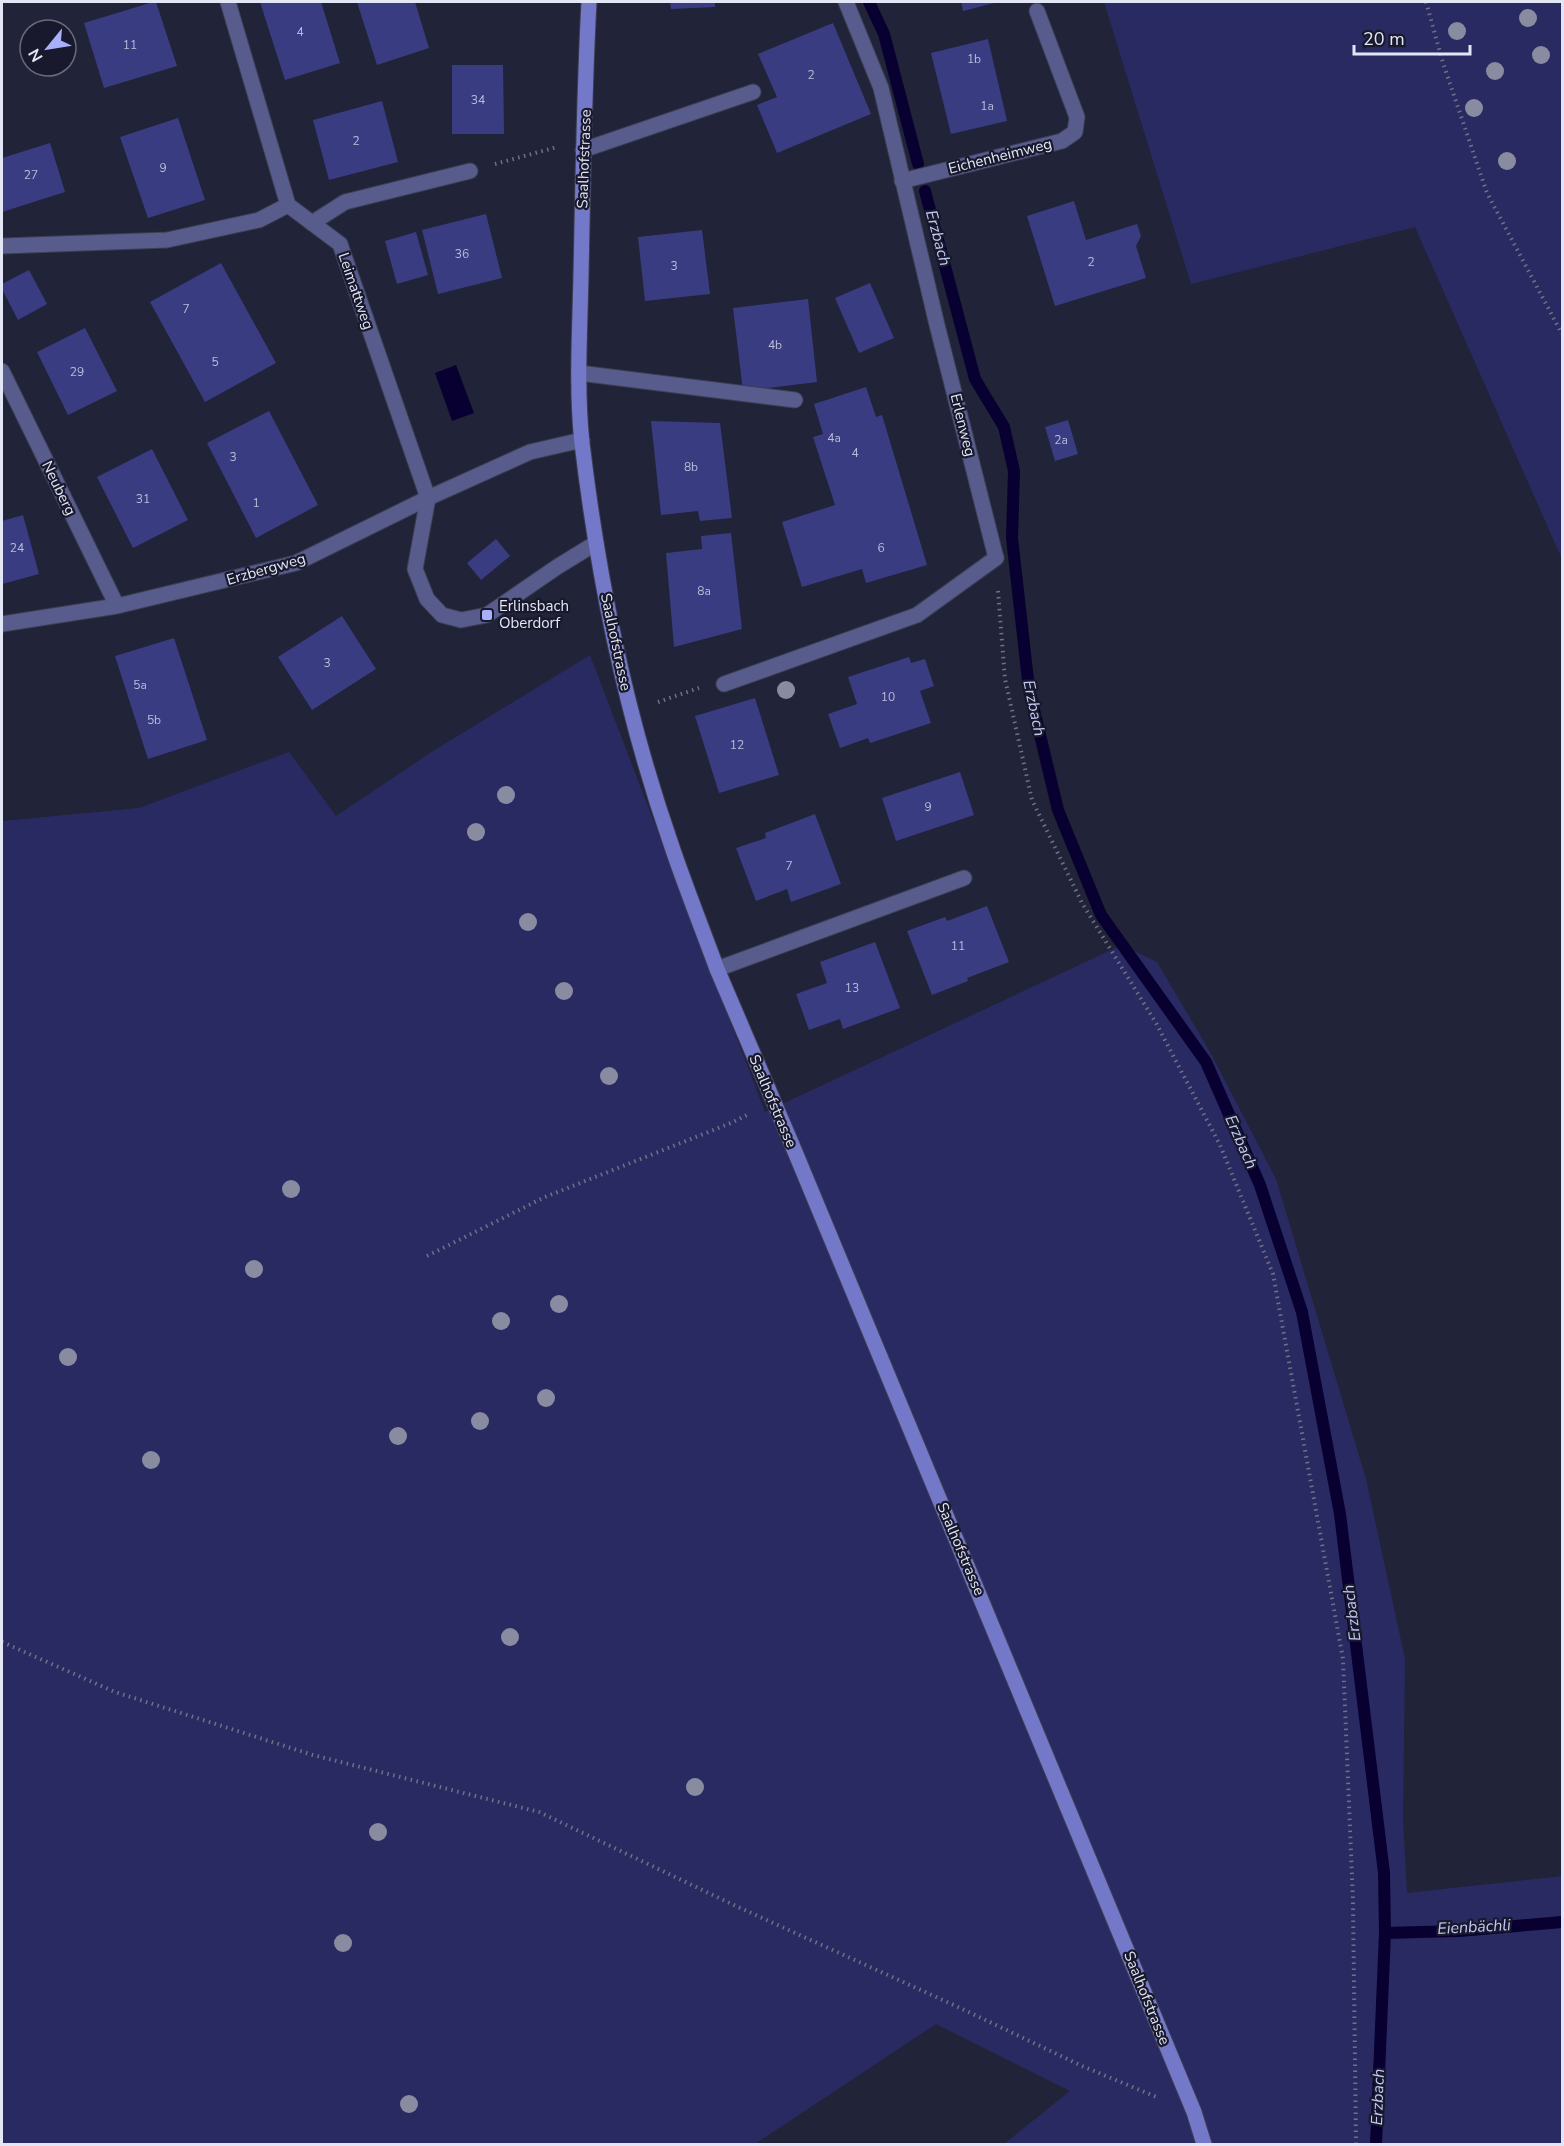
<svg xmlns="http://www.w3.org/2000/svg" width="1564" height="2146" viewBox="0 0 1564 2146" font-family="'Nunito Sans',sans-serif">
  <rect width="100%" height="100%" fill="#212338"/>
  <!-- green -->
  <path fill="#2a2a63" d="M1104,2H1562V559L1415,227L1191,284Z
    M590,655L765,1112L1122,945L1157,962L1210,1052L1276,1179L1366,1479L1405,1659L1403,1820L1407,1893L1562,1876V2144H1004L1070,2091L936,2024L755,2144H2V821L139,808L289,752L336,816L433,751Z"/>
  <!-- water -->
  <path fill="#080030" d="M456,365L474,413L452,421L435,373Z"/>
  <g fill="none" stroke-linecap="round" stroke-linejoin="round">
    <!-- stream -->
    <path stroke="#080030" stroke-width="12" d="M869,2L884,34L918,164
      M925,191L975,379L1004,427L1014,471L1012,538L1029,689L1058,810L1101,915L1206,1062L1260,1185L1302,1312L1340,1514L1384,1873L1385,1933L1376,2144
      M1385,1933L1459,1931L1562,1922"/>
  </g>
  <!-- building -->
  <path fill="#3a3c82" d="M153,2H156L177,66L104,88L84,23Z
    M260,2H321L340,63L285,80Z
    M357,2H415L429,48L377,65Z
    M670,2H715V7L671,9Z
    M961,2H998L963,11Z
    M833,23L871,114L777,153L757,105L777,97L758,54Z
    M988,39L1007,121L951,134L931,53Z
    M452,65H503L504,134H452Z
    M382,101L398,162L329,180L313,120Z
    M178,118L205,200L148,218L120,137Z
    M50,143L65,192L2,212V158Z
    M1074,201L1086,240L1137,224L1141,236L1136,246L1146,278L1055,306L1027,216Z
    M486,214L502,278L438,294L422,230Z
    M702,230L710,294L645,301L638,237Z
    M416,232L428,275L397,284L385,241Z
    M221,263L276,363L205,402L150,302Z
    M29,270L47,304L18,320L2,289V284Z
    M870,283L894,338L859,353L835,298Z
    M808,299L817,382L743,391L733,308Z
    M85,328L117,391L68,415L37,352Z
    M866,387L876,417L882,415L927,565L866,583L862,569L802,587L782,522L835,505L813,437L823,434L814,404Z
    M269,411L318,505L256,538L207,443Z
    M1068,420L1078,454L1055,461L1045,427Z
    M651,421L720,423L732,518L700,521L698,511L661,515Z
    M152,449L188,520L133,548L97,477Z
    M23,515L39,574L2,584V521Z
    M731,533L742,629L674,647L666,553L702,549L701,536Z
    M496,539L510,556L481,580L467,563Z
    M342,616L376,669L312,710L278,657Z
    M174,638L207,740L148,759L115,656Z
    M909,657L911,663L925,659L934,686L920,691L931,723L870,743L868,738L840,748L828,714L857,704L848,677Z
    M755,698L779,775L719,793L695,716Z
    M960,772L974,815L896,841L882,798Z
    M815,814L841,884L791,902L787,889L756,901L736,848L766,838L765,833Z
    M987,906L1009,962L967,978L968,981L932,995L907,931L945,917L947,921Z
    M875,942L900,1008L843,1029L840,1019L809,1030L796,994L827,983L820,962Z"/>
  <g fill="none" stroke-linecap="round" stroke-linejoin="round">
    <defs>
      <path id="lane" d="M583,150L753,92
        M312,223L345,202L470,171
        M2,246L167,240L259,220L288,205
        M579,373L795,400
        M428,498L415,569L427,599L442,615L461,620L487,615L557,567L596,543
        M724,684L917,615L996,558
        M717,969L964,878"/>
      <path id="street" d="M228,2L288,205L340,244L428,498
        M846,2L881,88L937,325L996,558
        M902,181L1062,141L1075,132L1077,117L1037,11
        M2,371L117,606
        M2,624L117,606L296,563L428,498L530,452L582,440"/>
      <path id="secondary" d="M589,2C584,92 583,183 581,274C580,330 576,387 582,443C598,578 626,715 671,844C685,886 702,928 717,969L793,1147L1194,2112L1204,2144"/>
    </defs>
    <!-- lane casing -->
    <use href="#lane" stroke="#3c3e52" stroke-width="17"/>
    <!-- street casing -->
    <use href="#street" stroke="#3c3e52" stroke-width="17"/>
    <!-- secondary casing -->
    <use href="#secondary" stroke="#3c3e52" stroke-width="17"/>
    <!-- path -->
    <path stroke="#6f7284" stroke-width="4" stroke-dasharray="1.5 4.5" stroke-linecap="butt" d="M1426,2L1443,63L1487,193L1562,334
      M495,164L557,147
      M998,591L1005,679L1032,800L1082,903L1156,1023L1220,1145L1273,1274L1343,1659L1353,1901L1356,2144
      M658,702L699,688
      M427,1256L545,1197L731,1123L749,1114
      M2,1642L115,1692L313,1755L539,1812L738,1907L956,2006L1082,2066L1159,2098"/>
    <!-- lane -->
    <use href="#lane" stroke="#575c8d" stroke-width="15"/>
    <!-- street -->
    <use href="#street" stroke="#575c8d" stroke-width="15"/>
    <!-- secondary -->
    <use href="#secondary" stroke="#7379c8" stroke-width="15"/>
  </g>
  <!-- trees -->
  <g fill="#898ca1">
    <circle cx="1528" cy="18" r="9"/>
    <circle cx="1457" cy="31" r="9"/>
    <circle cx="1541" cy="55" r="9"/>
    <circle cx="1495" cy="71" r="9"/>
    <circle cx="1474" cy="108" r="9"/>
    <circle cx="1507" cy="161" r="9"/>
    <circle cx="786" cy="690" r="9"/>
    <circle cx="506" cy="795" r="9"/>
    <circle cx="476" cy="832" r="9"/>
    <circle cx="528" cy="922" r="9"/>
    <circle cx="564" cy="991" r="9"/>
    <circle cx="609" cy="1076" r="9"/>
    <circle cx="291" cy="1189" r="9"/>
    <circle cx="254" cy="1269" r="9"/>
    <circle cx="559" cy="1304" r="9"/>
    <circle cx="501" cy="1321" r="9"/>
    <circle cx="68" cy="1357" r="9"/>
    <circle cx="546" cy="1398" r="9"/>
    <circle cx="480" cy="1421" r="9"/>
    <circle cx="398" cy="1436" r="9"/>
    <circle cx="151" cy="1460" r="9"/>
    <circle cx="510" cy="1637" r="9"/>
    <circle cx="695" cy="1787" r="9"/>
    <circle cx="378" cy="1832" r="9"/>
    <circle cx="343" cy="1943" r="9"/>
    <circle cx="409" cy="2104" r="9"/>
  </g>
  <!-- markers -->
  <rect fill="#a8b0fc" stroke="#18192d" stroke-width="2" x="481" y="609" width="12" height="12" rx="3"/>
  <g text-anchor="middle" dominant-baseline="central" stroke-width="4.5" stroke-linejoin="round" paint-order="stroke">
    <!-- number labels -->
    <g font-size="12" fill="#b9bcd8">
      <text x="300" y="32">4</text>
      <text x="130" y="45">11</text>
      <text x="974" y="59">1b</text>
      <text x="811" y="75">2</text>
      <text x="478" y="100">34</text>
      <text x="987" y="106">1a</text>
      <text x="356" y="141">2</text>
      <text x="163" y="168">9</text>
      <text x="31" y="175">27</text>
      <text x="462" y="254">36</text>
      <text x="1091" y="262">2</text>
      <text x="674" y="266">3</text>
      <text x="186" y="309">7</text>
      <text x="775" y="345">4b</text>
      <text x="215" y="362">5</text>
      <text x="77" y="372">29</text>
      <text x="834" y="438">4a</text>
      <text x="1061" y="440">2a</text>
      <text x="855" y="453">4</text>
      <text x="233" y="457">3</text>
      <text x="691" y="467">8b</text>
      <text x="143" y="499">31</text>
      <text x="256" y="503">1</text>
      <text x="17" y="548">24</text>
      <text x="881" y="548">6</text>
      <text x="704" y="591">8a</text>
      <text x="327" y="663">3</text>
      <text x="140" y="685">5a</text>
      <text x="888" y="697">10</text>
      <text x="154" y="720">5b</text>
      <text x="737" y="745">12</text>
      <text x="928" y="807">9</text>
      <text x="789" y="866">7</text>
      <text x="958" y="946">11</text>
      <text x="852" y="988">13</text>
    </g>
    <!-- street labels -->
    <g font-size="15" fill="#e3e6f4" stroke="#18192d">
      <text transform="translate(1000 156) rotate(-14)">Eichenheimweg</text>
      <text transform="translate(584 159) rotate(-88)">Saalhofstrasse</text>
      <text transform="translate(356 291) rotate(71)">Leimattweg</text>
      <text transform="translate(963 425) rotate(76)">Erlenweg</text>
      <text transform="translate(59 488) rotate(64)">Neuberg</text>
      <text transform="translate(266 569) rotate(-16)">Erzbergweg</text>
      <text transform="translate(616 642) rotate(78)">Saalhofstrasse</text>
      <text transform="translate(773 1101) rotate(67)">Saalhofstrasse</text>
      <text transform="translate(961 1549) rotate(67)">Saalhofstrasse</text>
      <text transform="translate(1147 1998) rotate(68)">Saalhofstrasse</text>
    </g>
    <!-- poi labels -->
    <g font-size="15" fill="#e3e6f4" stroke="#18192d" text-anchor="start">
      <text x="499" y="606">Erlinsbach<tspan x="499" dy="17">Oberdorf</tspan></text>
    </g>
    <!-- water labels -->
    <g font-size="16" font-style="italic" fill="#c3c9f2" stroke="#18192d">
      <text transform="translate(938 238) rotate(75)">Erzbach</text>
      <text transform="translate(1034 708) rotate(78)">Erzbach</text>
      <text transform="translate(1241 1142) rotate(66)">Erzbach</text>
      <text transform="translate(1352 1613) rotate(-97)">Erzbach</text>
      <text transform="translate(1474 1927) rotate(-3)">Eienbächli</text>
      <text transform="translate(1378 2097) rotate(-88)">Erzbach</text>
    </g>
  </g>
  <!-- border -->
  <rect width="1564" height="2146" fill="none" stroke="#e3e6f4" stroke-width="6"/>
  <!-- north arrow -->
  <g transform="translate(48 48) rotate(240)"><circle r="28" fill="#18192d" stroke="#696b7d" stroke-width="1.5"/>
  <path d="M0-4.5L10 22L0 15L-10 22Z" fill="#a8b0fc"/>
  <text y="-9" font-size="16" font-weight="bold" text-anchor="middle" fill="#e3e6f4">N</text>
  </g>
  <!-- scale -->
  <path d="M1354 45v9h116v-9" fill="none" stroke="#e3e6f4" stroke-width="3"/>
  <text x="1363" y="45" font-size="18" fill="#e3e6f4" stroke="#18192d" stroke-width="4.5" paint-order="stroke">20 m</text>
</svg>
